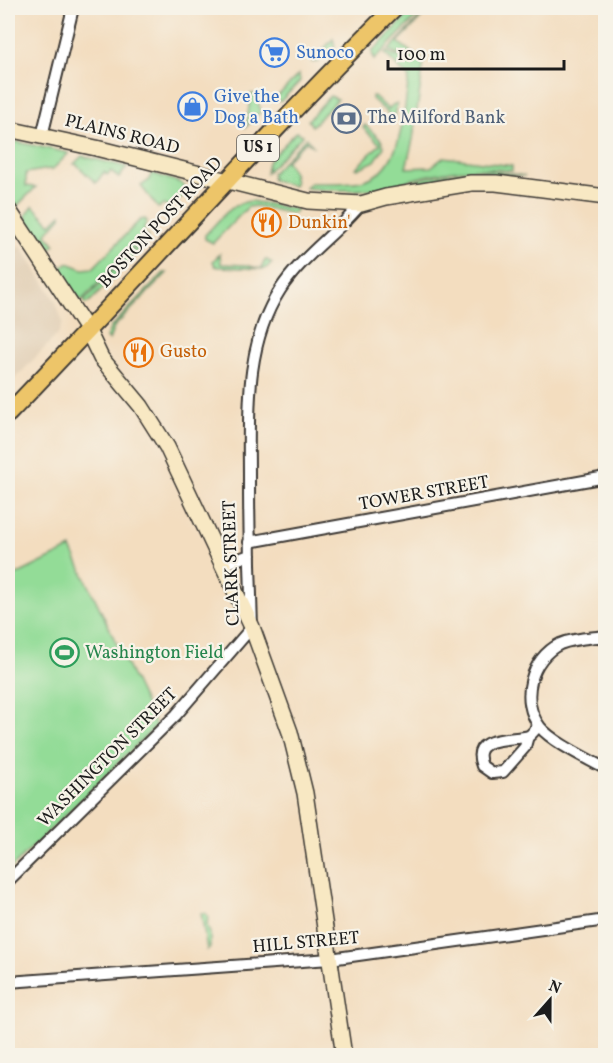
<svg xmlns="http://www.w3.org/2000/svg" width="613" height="1063" viewBox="0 0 613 1063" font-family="Vollkorn,serif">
  <rect width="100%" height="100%" fill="#f7f3e8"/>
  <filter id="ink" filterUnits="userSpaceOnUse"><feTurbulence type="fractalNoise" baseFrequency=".0167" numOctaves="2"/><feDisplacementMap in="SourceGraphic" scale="12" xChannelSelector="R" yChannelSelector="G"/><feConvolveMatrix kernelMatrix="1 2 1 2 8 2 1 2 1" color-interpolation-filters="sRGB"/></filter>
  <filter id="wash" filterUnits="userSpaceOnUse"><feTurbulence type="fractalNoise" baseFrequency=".008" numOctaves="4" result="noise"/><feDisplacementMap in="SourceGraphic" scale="24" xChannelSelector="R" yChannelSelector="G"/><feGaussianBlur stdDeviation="1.35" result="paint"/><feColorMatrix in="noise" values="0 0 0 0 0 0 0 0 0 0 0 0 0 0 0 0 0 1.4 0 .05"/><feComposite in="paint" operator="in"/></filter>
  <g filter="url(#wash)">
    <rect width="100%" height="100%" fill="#f3ddbf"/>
    <!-- built -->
    <path fill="#e0ccb1" d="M20,245L55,300L63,323L58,334L8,386V257Z"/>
    <!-- green -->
    <path fill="#93dc97" stroke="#587c5a" stroke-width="1.5" d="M415,8H425L374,60L372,52Z
      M429,8H431L398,42L416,56L397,54L389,50Z
      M333,39L335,46L318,62H312Z
      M387,52L395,56L424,60L413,139L406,168L431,167L444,157L512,166V171C474,166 433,172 398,184C375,192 330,191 306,188L310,183C326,183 345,184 361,181C404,172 403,112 409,78L385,54Z
      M299,74L300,81L281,101L274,100Z
      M251,94H255L261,111L246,127Z
      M330,96L338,99L312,126L308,120Z
      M372,96H374L388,109L394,104H397L395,117H392L372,99Z
      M365,125L381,140L384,147L375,161L358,169L356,168L380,144L363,128Z
      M296,132L303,135L266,173L268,162Z
      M306,138L314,147L306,141L286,161C292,168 296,176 294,186L272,180V173Z
      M8,140L69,153L51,171L50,169L26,173V186L36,187L16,207L8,196Z
      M82,156L127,167L119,178L111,171L107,175L104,172L96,183L77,165L74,164Z
      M491,171L525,176L472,174L404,186C427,173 464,173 491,171Z
      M152,173L181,183L185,187V194L171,207L163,205L158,208L141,186L148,181Z
      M251,201L297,209L293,214L256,206L248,207L213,243L205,239V235C219,221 230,203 251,201Z
      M33,206L51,224L61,214V217L46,234L55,245L46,252L26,224V215Z
      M145,219L147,221L144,228L145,235L82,300H79L58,269L68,263L83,269L93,268L140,220Z
      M149,234L144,245L90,302L85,304L84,301Z
      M220,254L221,264L246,265L261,269L265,260H267L272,263L265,269L219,267L215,266L213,261Z
      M164,273H167L114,327L109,340L106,338L111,327Z
      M71,548L156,726L8,871V579Z
      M201,913H205L208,916L207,925L210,933V947L207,950Z"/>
  </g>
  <g filter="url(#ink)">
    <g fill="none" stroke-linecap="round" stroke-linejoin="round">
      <defs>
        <path id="minor" d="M42,136L73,8
          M249,542L606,477
          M222,565L250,555
          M606,636C591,638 574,638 560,644C531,658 519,700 540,727C552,742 588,759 606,769
          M528,736L525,747L503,772L492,773L482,766C469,734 514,741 529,736C532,734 536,728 539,726
          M8,881L176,715L252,627C250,577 249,527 249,476C249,413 244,346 280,290C301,257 336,234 361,204
          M8,982L330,959L606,920"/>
        <path id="secondary" d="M8,129L96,148L308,201L361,204L386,197L471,183H496L606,197
          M8,209L88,331L101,358L141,406L167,447L252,627L290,732L305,793L344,1056"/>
        <path id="primary" d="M8,414C137,280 262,139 394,8"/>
      </defs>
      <!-- minor casing -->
      <use href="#minor" stroke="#3c3934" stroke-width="14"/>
      <!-- secondary casing -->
      <use href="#secondary" stroke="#3c3934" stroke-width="18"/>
      <!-- primary casing -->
      <use href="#primary" stroke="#3c3934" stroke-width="20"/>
      <!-- minor -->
      <use href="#minor" stroke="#fff" stroke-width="10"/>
      <!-- secondary -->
      <use href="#secondary" stroke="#f8e8c3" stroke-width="15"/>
      <!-- primary -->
      <use href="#primary" stroke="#edc569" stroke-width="16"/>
    </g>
  </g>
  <!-- icons -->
  <defs>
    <symbol id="supermarket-ring" viewBox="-11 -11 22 22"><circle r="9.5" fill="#f7f3e8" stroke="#3f7fe0" stroke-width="1.5"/><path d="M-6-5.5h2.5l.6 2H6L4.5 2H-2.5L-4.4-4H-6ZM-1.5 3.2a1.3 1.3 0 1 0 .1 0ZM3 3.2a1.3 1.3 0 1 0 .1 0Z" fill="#3f7fe0"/></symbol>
    <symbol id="shop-ring" viewBox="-11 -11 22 22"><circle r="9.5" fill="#f7f3e8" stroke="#3f7fe0" stroke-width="1.5"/><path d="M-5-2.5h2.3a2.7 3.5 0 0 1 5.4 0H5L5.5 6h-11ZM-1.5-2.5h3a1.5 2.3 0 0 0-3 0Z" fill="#3f7fe0"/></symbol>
    <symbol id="bank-ring" viewBox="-11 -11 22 22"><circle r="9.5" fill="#f7f3e8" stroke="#5c6f8a" stroke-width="1.5"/><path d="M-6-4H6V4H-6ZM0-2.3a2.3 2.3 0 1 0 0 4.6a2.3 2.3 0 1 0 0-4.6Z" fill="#5c6f8a"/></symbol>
    <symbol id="restaurant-ring" viewBox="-11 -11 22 22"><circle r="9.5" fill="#f7f3e8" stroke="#e8710a" stroke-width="1.5"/><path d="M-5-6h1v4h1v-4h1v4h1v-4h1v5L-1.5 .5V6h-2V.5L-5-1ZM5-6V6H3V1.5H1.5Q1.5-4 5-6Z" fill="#e8710a"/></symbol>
    <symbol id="stadium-ring" viewBox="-11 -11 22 22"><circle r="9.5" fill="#f7f3e8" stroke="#2e9e5b" stroke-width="1.5"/><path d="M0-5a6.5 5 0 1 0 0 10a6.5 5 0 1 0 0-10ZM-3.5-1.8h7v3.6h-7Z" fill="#2e9e5b"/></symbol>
  </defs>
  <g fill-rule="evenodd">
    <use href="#supermarket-ring" x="258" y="36" width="33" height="33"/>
    <use href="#shop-ring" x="176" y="90" width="33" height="33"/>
    <use href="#bank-ring" x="330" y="102" width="33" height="33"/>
    <use href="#restaurant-ring" x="250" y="206" width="33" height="33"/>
    <use href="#restaurant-ring" x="122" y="336" width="33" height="33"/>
    <use href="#stadium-ring" x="48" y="636" width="33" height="33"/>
  </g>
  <g text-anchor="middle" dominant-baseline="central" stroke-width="4.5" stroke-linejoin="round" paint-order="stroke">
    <!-- shield labels -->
    <rect fill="#f7f3e8" stroke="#5e5c59" stroke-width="1.5" x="237" y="135" width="42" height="26" rx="4.5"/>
    <g font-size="16" font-weight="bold" fill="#1c1c1c">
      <text x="258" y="148">US 1</text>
    </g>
    <!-- shop labels -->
    <g font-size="18" fill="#366cbe" stroke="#f7f3e8" text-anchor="start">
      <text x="296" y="53">Sunoco</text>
      <text x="214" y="97">Give the<tspan x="214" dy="21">Dog a Bath</tspan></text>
    </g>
    <!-- service labels -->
    <g font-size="18" fill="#4e5e75" stroke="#f7f3e8" text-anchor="start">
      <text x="367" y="118">The Milford Bank</text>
    </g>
    <!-- street labels -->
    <g font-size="18" fill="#1c1c1c" stroke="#f7f3e8">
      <text transform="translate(122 135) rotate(14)">PLAINS ROAD</text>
      <text transform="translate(161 223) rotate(-47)">BOSTON POST ROAD</text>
      <text transform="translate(424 494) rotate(-10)">TOWER STREET</text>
      <text transform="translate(232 563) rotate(-92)">CLARK STREET</text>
      <text transform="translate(108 758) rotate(-45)">WASHINGTON STREET</text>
      <text transform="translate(306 943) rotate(-5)">HILL STREET</text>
    </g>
    <!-- food labels -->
    <g font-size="18" fill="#c56008" stroke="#f7f3e8" text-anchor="start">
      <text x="288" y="223">Dunkin'</text>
      <text x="160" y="352">Gusto</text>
    </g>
    <!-- leisure labels -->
    <g font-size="18" fill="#27864d" stroke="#f7f3e8" text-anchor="start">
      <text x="85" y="653">Washington Field</text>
    </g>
  </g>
  <!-- margin -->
  <rect width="613" height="1063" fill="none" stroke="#f7f3e8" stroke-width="30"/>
  <!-- north arrow -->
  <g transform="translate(550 1000) rotate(21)" stroke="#f7f3e8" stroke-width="4.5" paint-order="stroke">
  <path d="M0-4.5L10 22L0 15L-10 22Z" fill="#1c1c1c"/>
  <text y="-9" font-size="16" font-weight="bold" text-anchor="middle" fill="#1c1c1c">N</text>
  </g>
  <!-- scale -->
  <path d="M388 60v9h176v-9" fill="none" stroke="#1c1c1c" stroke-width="3"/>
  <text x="397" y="60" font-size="18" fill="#1c1c1c" stroke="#f7f3e8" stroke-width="4.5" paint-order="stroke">100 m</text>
</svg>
